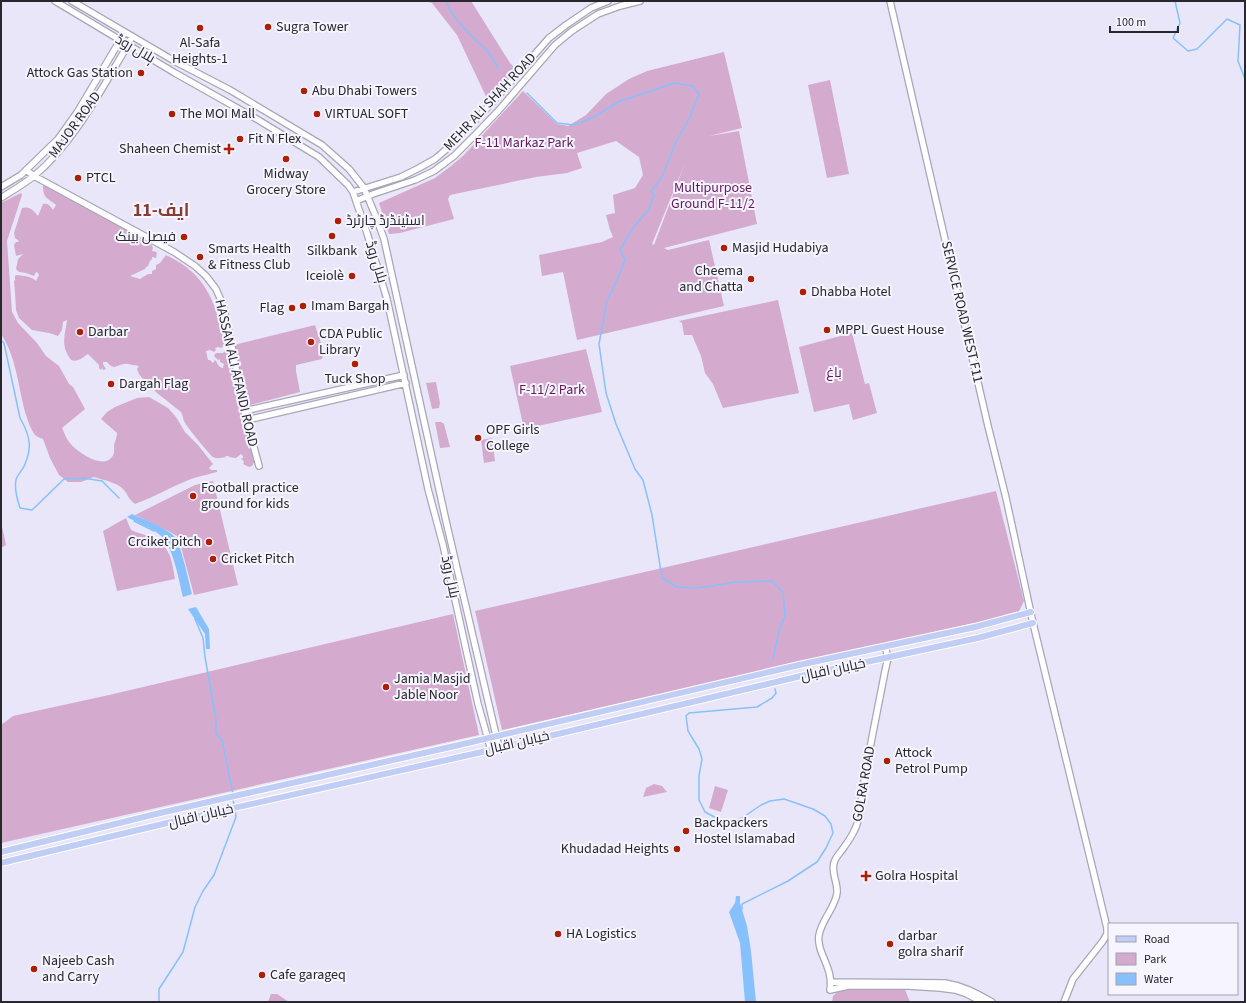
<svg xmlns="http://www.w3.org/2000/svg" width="1246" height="1003" viewBox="0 0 1246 1003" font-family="'Source Sans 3',Cairo,sans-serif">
  <rect width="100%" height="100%" fill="#e8e6f8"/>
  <!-- green -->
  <path fill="#d4abcf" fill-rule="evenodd" d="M425,1H471L510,63L517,70L490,105L457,35L432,3Z
    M724,52L742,128L709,136L739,131L757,224L664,248L668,250L709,240L724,306L577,340L563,272L542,276L539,255L602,242L613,237L610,230L606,215L615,213L613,195L635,188L643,175L639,157L616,141L577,153L582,168L567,173L536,177L450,195L448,199L454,219L400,233L389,234L379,203L435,178L451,166L464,155L523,91L557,124L568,126L586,115L606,94L629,79L647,71ZM685,163L654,245L652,244Z
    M830,80L849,174L827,178L808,85Z
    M45,185L53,188L151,244L153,248L152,251L157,252L156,258L152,257V259L150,261L148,266L146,267L145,269L130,276L140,279L148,274H152V271L156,269V265L160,263L166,255C207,274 216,303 224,343L222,348L218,347L215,348L216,350L214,352L210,350L206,351L208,360H210L213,363L215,360C218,362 217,367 223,368L224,364L220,362V359L218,360L214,356L216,353H223L226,350L228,351C229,355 232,359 233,363C234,369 234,374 235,380L236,381L238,389L236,392L241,396L250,441L248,448L252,450L255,461L252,466L249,467L243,464L244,462L241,458H243V456L241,454L236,458L228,457L230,456H225L226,457C221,458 217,459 213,457C209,454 186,426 184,421C183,418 183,416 181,412L157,393L154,390L153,385C146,382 139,377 137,369L139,366H137V365C132,366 129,363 124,364C116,365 114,371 107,362H103V364L106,369L103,370L102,368L101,370L99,368V365L88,354C83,357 78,363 71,360C60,345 65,336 67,320L63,322L62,330L58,336L49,333L32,330L19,318L16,310L15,293L14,281L15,280V276L17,275C24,276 31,276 36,281L39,275L38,273L36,272L34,276L26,273L19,272L16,269L18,259L23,254L16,256L14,245L16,242H18L19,241L15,238L14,233L22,208C30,206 33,210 38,216L43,204C48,203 50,206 53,210L56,205C48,198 43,199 43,186Z
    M21,193L22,195L21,198L7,241L12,312L18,323L37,343L46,356L59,366L69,384L73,387L85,409L62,428C64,432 66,438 69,442C76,451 102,470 112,457C115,453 114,449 114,445C115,441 117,437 117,433L101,419L107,412L115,407L137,398L149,397L168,408L176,417L185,432L198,445L213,464L209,468L211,470H217V472C206,475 194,477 184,482C167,489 152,498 135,504C127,498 128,494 123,489C116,482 103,480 94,477L81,482H68L59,475L50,458L43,439C41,438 37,437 35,435C31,430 28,421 26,415C18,388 17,358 1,334V203Z
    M778,300L799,393L723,408L713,384L705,373L701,356L692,335H684L682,323L679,321Z
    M315,325L324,352L322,359L296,365V371L300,392L246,406L234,345Z
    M852,333L865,384L869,383L877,413L853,420L849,404L814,412L799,347Z
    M586,349L602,412L524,429L510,366Z
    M436,382L440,403L439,408L432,409L426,383Z
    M435,422H441L444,424L450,447L440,448Z
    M492,438L495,461L484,463L481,440Z
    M213,481L238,585L194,595L181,547L177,536L168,531L135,515L195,485Z
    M996,491L1024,601L1018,613L502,730L475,611Z
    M126,518L131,530C137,533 144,534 150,537C170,545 172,559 175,579L117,591L103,531Z
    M1,522L6,545L1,548Z
    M453,614L479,735L1,843V725L13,716L109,695Z
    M654,784L662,786L667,792L643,797L646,788Z
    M715,786L728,790L721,812L709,808Z
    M857,987L888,990L904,987L910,1002H832L833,996L839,990Z
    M271,994H277L289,1002H268Z"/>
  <!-- water -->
  <path fill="#86c1fd" d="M132,514C143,519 166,528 174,536C181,543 189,583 192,594L183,597C179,581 173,545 160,535C151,527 138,523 127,517Z
    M196,607L209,629L210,649H206L205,634L188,609Z
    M736,896H740V903L747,926L751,951L756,1002H745L740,943L729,912L735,903Z"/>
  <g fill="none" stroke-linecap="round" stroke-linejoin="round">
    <!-- stream -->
    <path stroke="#86c1fd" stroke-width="1.5" d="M446,1C452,20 475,38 488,52C492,57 495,63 498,68
      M1175,1L1180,23L1173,38L1188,51L1197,49L1227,19L1240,25L1238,61L1245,79
      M527,93L557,123L574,125L594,117L620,101L675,83L692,86L699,94L690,117L676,142L662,177L651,192L654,195L649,209L633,228L620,250L625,260L617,280L607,301L599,344L606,393L616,424L635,469L643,480L652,515L662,578L677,587L697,588L737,582L772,581L783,592L785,616L779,631L773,659
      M1,340L4,343L20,418C29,434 33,446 25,464C23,470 17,475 16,480C14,489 17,499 20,508L32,510L64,479L83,478L102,481L119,498
      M134,521L154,531
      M195,619L203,638L205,657L216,719V733L222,740L233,794
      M233,798L234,806
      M742,909V904L788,881L817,862L826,848L833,833L831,824L825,816L813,809L784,799L770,801L761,805L742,818L734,821L720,820L705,812L699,800V776L702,759L699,749L688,731L686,716L689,713L757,707L772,698L776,693L775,689
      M159,1002V989L183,952L195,907L203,891L214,875L236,817L235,810"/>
    <defs>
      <path id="secondary" d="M55,1L175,73L255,118L319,157L348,185L353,192L367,233L387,299L428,489L443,545L478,704L491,750
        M72,1L176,62L230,90L322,145L349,169L364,188L376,217L384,239L446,521L499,748
        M890,1L988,426L1006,498L1033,623L1107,928V934L1103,941L1073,979L1064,1002
        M26,170L34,176L174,252L195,266L206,276L216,289L223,305L232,347L244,411L259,466
        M1,187L21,175L58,139L78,111L125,32
        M353,192L401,177L419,168L435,159L449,147L490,105L549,38L566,25L591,8L608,1
        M1,198C12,191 24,184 34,176C75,142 101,89 128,45L132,36
        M356,201L373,194L415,180L434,171L454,156L478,132L499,110L555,45L572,31L598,14L620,6L640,1
        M244,411L404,375
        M247,420L406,383
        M885,646L888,658L885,671C878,708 870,745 864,782C862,796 861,810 857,824C854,834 848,842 842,850C839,854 835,858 834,863C831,873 838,883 837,893C835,908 822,919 819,935C816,953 834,967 830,990L848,986H908L940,988L955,990L967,994L982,1002
        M831,982L945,983C964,986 976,993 992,1002"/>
      <path id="primary" d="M1,852L160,813L459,745L799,665L975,627L1031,612
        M1,863L163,824L491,750L801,676L978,638L1033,623"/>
    </defs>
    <!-- secondary casing -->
    <use href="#secondary" stroke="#a8a6b7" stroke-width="8"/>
    <!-- primary casing -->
    <use href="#primary" stroke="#fff" stroke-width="8"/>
    <!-- secondary -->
    <use href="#secondary" stroke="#fff" stroke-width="5.5"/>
    <!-- primary -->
    <use href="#primary" stroke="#c0cdf4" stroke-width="6"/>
  </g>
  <!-- markers -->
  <g fill="#ad1f05" stroke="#f5f4ff" stroke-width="1.5">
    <circle cx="268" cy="27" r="4"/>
    <circle cx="200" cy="28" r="4"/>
    <circle cx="141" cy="73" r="4"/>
    <circle cx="304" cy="91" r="4"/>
    <circle cx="172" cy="114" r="4"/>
    <circle cx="317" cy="114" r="4"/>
    <circle cx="240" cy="139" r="4"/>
    <path d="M227 143h4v4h4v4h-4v4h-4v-4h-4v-4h4z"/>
    <circle cx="286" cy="159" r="4"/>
    <circle cx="78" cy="178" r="4"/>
    <circle cx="338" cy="221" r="4"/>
    <circle cx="332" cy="236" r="4"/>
    <circle cx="184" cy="237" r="4"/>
    <circle cx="724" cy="248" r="4"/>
    <circle cx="200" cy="257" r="4"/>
    <circle cx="352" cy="276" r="4"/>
    <circle cx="751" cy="279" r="4"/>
    <circle cx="803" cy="292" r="4"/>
    <circle cx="303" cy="306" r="4"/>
    <circle cx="292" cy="308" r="4"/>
    <circle cx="827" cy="330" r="4"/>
    <circle cx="80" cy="332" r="4"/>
    <circle cx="311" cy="342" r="4"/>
    <circle cx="355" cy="364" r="4"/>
    <circle cx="111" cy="384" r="4"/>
    <circle cx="478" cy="438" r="4"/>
    <circle cx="193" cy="496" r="4"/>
    <circle cx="209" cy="542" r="4"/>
    <circle cx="213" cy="559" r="4"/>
    <circle cx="386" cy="687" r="4"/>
    <circle cx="887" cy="761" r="4"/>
    <circle cx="686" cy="831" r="4"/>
    <circle cx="677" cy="849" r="4"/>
    <path d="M864 870h4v4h4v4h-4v4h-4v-4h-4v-4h4z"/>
    <circle cx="558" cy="934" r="4"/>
    <circle cx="890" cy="944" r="4"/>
    <circle cx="34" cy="969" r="4"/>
    <circle cx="262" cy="975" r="4"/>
  </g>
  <g text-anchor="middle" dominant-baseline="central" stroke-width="4" stroke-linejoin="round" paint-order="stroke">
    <!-- poi labels -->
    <g font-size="14" fill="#28272d" stroke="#f5f4ff" text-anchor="start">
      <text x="276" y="27">Sugra Tower</text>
      <text x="200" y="43" text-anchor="middle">Al-Safa<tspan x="200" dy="16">Heights-1</tspan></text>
      <text x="133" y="73" text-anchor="end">Attock Gas Station</text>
      <text x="312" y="91">Abu Dhabi Towers</text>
      <text x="180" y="114">The MOI Mall</text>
      <text x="325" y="114">VIRTUAL SOFT</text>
      <text x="248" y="139">Fit N Flex</text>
      <text x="221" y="149" text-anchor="end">Shaheen Chemist</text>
      <text x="286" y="174" text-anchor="middle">Midway<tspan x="286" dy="16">Grocery Store</tspan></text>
      <text x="86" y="178">PTCL</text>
      <text x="346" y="221">اسٹینڈرڈ چارٹرڈ</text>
      <text x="176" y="237" text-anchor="end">فیصل بینک</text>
      <text x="732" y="248">Masjid Hudabiya</text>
      <text x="208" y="249">Smarts Health<tspan x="208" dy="16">&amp; Fitness Club</tspan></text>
      <text x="332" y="251" text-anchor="middle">Silkbank</text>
      <text x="743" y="271" text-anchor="end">Cheema<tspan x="743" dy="16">and Chatta</tspan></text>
      <text x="344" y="276" text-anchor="end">Iceiolè</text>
      <text x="811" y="292">Dhabba Hotel</text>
      <text x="311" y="306">Imam Bargah</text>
      <text x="284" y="308" text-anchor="end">Flag</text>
      <text x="835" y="330">MPPL Guest House</text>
      <text x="88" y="332">Darbar</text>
      <text x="319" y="334">CDA Public<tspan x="319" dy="16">Library</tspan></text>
      <text x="355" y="379" text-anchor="middle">Tuck Shop</text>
      <text x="119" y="384">Dargah Flag</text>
      <text x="486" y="430">OPF Girls<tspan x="486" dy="16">College</tspan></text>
      <text x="201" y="488">Football practice<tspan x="201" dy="16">ground for kids</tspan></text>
      <text x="201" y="542" text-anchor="end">Crciket pitch</text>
      <text x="221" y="559">Cricket Pitch</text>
      <text x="394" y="679">Jamia Masjid<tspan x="394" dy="16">Jable Noor</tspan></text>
      <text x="895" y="753">Attock<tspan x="895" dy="16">Petrol Pump</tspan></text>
      <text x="694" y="823">Backpackers<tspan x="694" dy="16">Hostel Islamabad</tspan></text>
      <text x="669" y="849" text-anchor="end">Khudadad Heights</text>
      <text x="875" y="876">Golra Hospital</text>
      <text x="566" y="934">HA Logistics</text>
      <text x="898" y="936">darbar<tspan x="898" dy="16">golra sharif</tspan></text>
      <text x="42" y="961">Najeeb Cash<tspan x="42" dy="16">and Carry</tspan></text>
      <text x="270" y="975">Cafe garageq</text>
    </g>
    <!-- street labels -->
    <g font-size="14" fill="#28272d" stroke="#f5f4ff">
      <text transform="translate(135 49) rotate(30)">ہلال روڈ</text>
      <text transform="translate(490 102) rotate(-47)">MEHR ALI SHAH ROAD</text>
      <text transform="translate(75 125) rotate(-54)">MAJOR ROAD</text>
      <text transform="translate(376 262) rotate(73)">ہلال روڈ</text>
      <text transform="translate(962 312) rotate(77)">SERVICE ROAD WEST F11</text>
      <text transform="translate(236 373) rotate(77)">HASSAN ALI AFANDI ROAD</text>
      <text transform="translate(450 577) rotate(78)">ہلال روڈ</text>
      <text transform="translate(833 670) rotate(-12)">خیابان اقبال</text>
      <text transform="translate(517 743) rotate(-13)">خیابان اقبال</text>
      <text transform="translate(864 784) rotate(-80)">GOLRA ROAD</text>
      <text transform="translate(201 816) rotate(-13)">خیابان اقبال</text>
    </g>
    <!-- park labels -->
    <g font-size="14" fill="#64195f" stroke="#f5f4ff">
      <text x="524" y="143">F-11 Markaz Park</text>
      <text x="713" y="188">Multipurpose<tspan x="713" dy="16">Ground F-11/2</tspan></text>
      <text x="834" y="373">باغ</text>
      <text x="552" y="390">F-11/2 Park</text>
    </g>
    <!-- district labels -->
    <g font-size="18" font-weight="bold" fill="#853f32" stroke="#f5f4ff">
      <text x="161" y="210">ایف-11</text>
    </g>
  </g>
  <!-- border -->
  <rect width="1246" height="1003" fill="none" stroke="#28272d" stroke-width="4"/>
  <!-- legend -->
  <rect x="1108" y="923" width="130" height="72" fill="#f5f4ff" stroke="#a3a2ab"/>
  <rect x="1116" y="936" width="20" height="6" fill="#c0cdf4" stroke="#a3a2ab"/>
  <text x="1144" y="943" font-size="12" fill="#28272d">Road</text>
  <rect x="1116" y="953" width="20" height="12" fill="#d4abcf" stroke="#a3a2ab"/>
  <text x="1144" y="963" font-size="12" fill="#28272d">Park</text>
  <rect x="1116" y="973" width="20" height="12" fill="#86c1fd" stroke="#a3a2ab"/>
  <text x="1144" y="983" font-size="12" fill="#28272d">Water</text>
  <!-- scale -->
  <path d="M1110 26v6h68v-6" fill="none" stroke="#28272d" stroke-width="2"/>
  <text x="1116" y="26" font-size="12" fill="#28272d" stroke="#f5f4ff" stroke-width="3" paint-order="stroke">100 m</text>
</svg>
